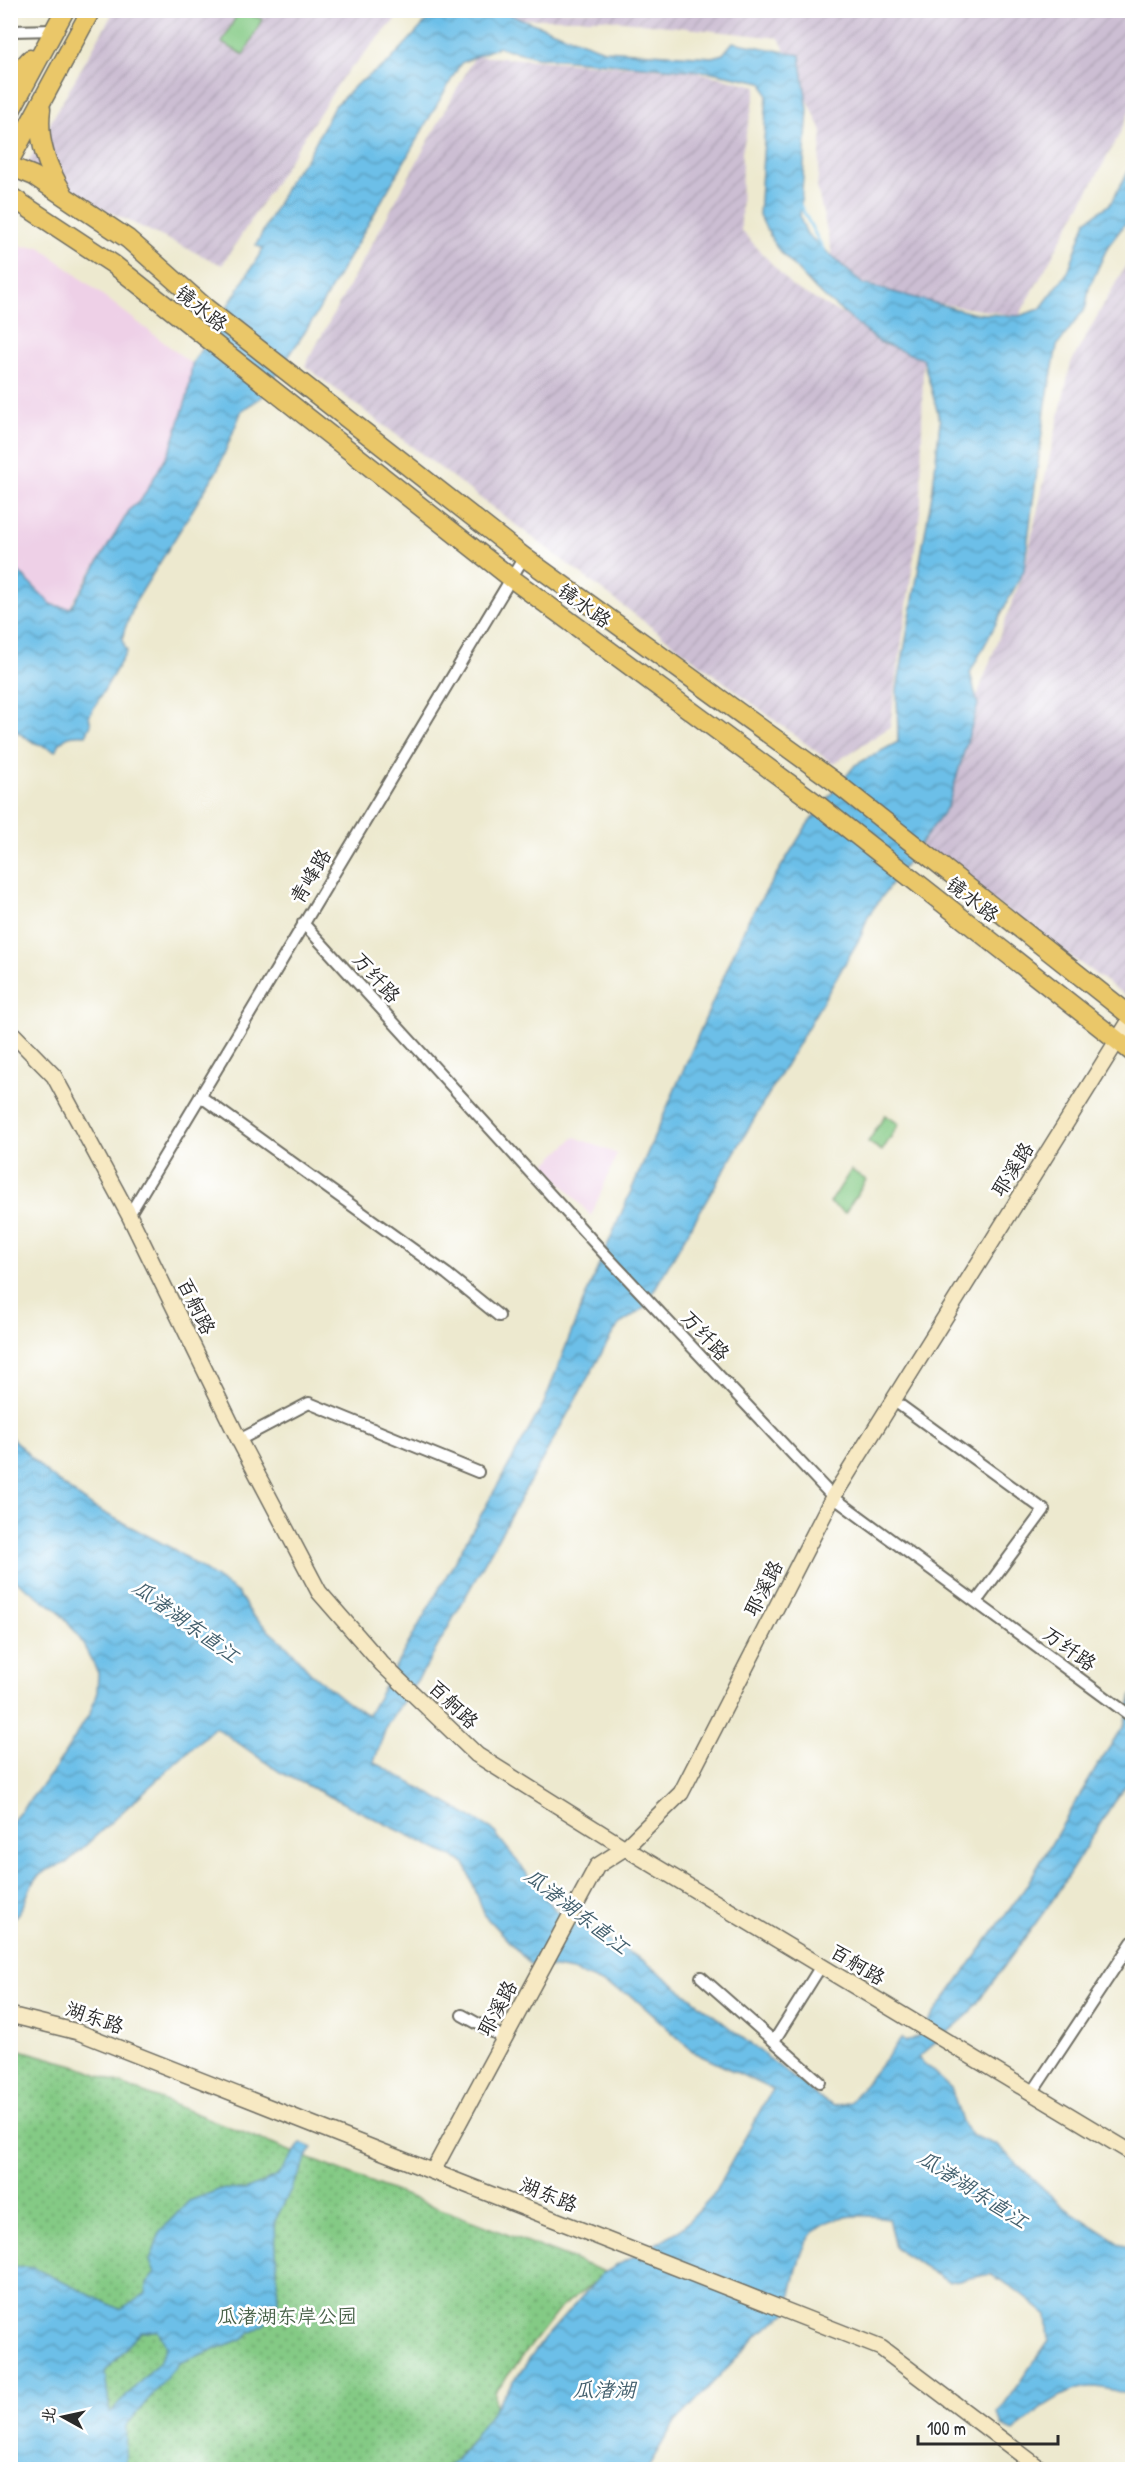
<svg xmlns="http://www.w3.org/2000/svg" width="1143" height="2480" viewBox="0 0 1143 2480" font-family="'Patrick Hand','LXGW WenKai TC',sans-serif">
  <defs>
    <pattern id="industrial-furrows" width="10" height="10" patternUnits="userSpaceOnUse" patternTransform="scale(1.5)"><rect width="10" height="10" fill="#ccbed3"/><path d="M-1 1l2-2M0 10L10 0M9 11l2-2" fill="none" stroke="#afa3b5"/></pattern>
    <pattern id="park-dots" width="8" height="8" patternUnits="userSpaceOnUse" patternTransform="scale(1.5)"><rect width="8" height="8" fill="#84ca85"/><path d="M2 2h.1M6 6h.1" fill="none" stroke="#6ca46d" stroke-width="1.8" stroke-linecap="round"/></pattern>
    <pattern id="water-waves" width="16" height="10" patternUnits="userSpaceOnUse" patternTransform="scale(1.5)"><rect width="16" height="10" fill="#6cbfe8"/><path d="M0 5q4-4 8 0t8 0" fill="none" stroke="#599bbc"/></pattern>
  </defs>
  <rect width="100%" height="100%" fill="#fff"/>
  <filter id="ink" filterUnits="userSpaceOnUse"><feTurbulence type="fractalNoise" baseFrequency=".0167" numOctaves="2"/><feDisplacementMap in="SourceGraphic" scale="12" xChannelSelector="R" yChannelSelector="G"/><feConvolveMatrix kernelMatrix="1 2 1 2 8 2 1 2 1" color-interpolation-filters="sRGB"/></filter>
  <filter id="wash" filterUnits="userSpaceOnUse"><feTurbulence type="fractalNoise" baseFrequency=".008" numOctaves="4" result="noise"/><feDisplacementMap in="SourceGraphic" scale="24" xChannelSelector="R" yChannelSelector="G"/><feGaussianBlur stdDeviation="1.35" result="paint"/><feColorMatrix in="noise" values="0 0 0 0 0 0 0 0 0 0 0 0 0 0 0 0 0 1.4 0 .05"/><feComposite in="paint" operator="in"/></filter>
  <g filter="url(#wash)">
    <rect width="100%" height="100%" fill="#ede9cf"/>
    <!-- built -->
    <path fill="#eed0e7" d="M10,246L40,247L192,364L188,394L171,448L141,500L130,509L69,608L52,605L11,564Z
      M575,1137L617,1154L591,1216L545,1165Z"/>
    <!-- industrial -->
    <path fill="url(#industrial-furrows)" d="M114,11H403L342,78L222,265L23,171Z
      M500,11H1132V106L1118,137L1019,316L923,301L837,275L817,187L822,131L779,38L604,19H522Z
      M475,56L693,71L757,86L742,152L741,230L793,287L923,359L921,505L890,727L833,764L305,366Z
      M1132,254V985L1126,996L920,849L1024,570L1071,363Z"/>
    <!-- park -->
    <path fill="url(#park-dots)" stroke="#587a58" stroke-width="1.5" d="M10,2047L74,2065L292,2152L608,2273L561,2307L495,2392V2411L451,2465L442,2469H117L11,2269Z"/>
    <!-- pitch -->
    <path fill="#84ca85" stroke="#587a58" stroke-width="1.5" d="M239,11L262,19L244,55L222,43Z
      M885,1115L899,1124L882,1151L868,1142Z
      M851,1170L866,1180L845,1213L830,1203Z"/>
    <!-- water -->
    <path fill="url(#water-waves)" stroke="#4c758a" stroke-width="1.5" fill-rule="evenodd" d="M436,11H500L604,50L712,57L723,54L733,42L800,55L808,110L800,218L807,234L863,284L972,313L1019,316L1040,309L1068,272L1086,221L1110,204L1132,165V215L1108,246L1089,288L1086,307L1057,346L1046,403L1024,570L970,673L978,705L948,806L868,916L861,936L643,1309L620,1324L613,1333L426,1667L387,1725L374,1762L492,1829L557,1912L644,1961L821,2099L834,2106L850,2102L902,2038L906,2042L917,2037L1025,1888L1101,1760L1124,1726L1132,1694V1777L1113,1803L1054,1898L970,2013L918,2058L951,2088L962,2122L971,2135L997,2145L1062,2206L1132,2251V2395C1120,2393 1104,2386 1091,2387C1064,2388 1034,2413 1014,2431L1002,2426L998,2413L1049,2340L1047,2315L1015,2289L991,2274L948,2282L895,2248L888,2218C803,2206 802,2245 787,2313L760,2333L673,2425L647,2469H443L457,2460L544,2339L602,2274L680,2230L713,2195L772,2089L695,2053L632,1996L573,1971L530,1964L485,1916L465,1863L280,1772L215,1727L66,1863C15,1879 40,1893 11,1921V1823L55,1769L90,1713L97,1692L98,1673L78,1635L57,1610L11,1577V1437L48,1474L91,1506L173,1549L238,1593L252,1615L288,1647L310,1672L349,1704L368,1715L544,1403L583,1302L748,920L807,825L855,765L898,742L897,690L933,488L940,421L923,359L879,342L817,291L777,248L759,215L767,95L762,82L711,72L536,57L498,47L461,63L314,318L262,397L242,410L218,469L134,604C131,621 116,634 127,651L89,716L91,725L86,735C71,734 62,735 56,751L33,742L11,728V564L52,605L69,608L72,606L130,509L141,500L171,448L188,394L192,364L263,249L256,245L293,174L307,158L334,107L357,84L389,62Z
      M301,2143L312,2148L275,2221L278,2303L274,2313L266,2323L242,2339L179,2363L126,2426L125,2469H11V2266L34,2268L121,2310L146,2293L147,2284L155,2274L150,2261L161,2230L189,2201L221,2189L245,2190L277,2176ZM141,2331H158L166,2346L159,2362L110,2413L105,2372Z"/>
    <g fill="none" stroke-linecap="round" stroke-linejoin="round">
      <!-- stream -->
      <path stroke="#6cbfe8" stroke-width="3" d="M799,203L825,253"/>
    </g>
  </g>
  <g filter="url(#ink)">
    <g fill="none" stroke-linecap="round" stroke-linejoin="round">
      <defs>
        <path id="street" d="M10,31L55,30
          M303,923L600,1249L833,1497L1132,1717
          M200,1096L447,1274L499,1316
          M129,1215L524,557
          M893,1400L1044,1510L976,1602
          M239,1440L309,1403L478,1472
          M701,1977L820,2082
          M462,2015L504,2038
          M774,2041L821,1966
          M1032,2093L1132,1942"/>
        <path id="secondary" d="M10,1031L54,1076L129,1215L239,1440L319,1592L382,1664L477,1755L625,1848L1132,2153
          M10,2015L78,2032L881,2348L1042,2470
          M433,2171L597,1866L625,1848L681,1793L833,1497L1132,1017"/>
        <path id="primary" d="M10,81L30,59
          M41,109C37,141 47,167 63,193
          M10,112L65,10
          M10,160L91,10
          M10,166L34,176L128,239L206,308L524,557L835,782L1132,1017
          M10,196L113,264L511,578L817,804L1132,1052"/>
      </defs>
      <!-- street casing -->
      <use href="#street" stroke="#6f6e64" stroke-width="14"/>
      <!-- secondary casing -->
      <use href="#secondary" stroke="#6f6e64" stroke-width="18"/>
      <!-- primary casing -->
      <use href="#primary" stroke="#6f6e64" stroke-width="21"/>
      <!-- street -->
      <use href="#street" stroke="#fff" stroke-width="10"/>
      <!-- secondary -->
      <use href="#secondary" stroke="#f7e9c3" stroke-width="15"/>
      <!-- primary -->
      <use href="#primary" stroke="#eac769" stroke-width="18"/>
    </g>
  </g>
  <g text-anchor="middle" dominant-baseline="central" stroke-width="5" stroke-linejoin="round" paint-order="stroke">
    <!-- street labels -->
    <g font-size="20" fill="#2b2b2b" stroke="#fff">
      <text transform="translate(202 308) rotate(39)">镜水路</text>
      <text transform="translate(585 605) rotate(36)">镜水路</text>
      <text transform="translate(310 876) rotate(-59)">青峰路</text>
      <text transform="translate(973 899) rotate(38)">镜水路</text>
      <text transform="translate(377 977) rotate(48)">万纤路</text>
      <text transform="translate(1012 1169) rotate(-58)">耶溪路</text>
      <text transform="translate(197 1306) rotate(64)">百舸路</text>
      <text transform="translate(706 1335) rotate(47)">万纤路</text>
      <text transform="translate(763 1588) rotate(-63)">耶溪路</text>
      <text transform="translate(1070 1648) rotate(36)">万纤路</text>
      <text transform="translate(454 1704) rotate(44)">百舸路</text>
      <text transform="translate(858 1964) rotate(31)">百舸路</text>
      <text transform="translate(497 2008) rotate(-62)">耶溪路</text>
      <text transform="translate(95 2017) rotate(19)">湖东路</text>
      <text transform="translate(549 2194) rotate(22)">湖东路</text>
    </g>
    <!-- park labels -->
    <g font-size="20" fill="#4a634a" stroke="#fff">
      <text x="287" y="2315">瓜渚湖东岸公园</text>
    </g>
    <!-- water labels -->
    <g font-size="21" font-style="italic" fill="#425f6d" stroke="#fff">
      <text transform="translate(186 1621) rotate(36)">瓜渚湖东直江</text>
      <text transform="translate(577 1911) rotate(38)">瓜渚湖东直江</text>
      <text transform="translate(973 2189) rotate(33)">瓜渚湖东直江</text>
      <text x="604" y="2389">瓜渚湖</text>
    </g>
  </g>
  <!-- margin -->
  <rect width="1143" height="2480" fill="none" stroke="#fff" stroke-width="36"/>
  <!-- north arrow -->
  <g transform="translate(63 2417) rotate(278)" stroke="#ffffff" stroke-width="4.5" paint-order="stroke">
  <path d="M0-4.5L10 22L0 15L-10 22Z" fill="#2b2b2b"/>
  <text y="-9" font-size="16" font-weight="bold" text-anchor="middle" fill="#2b2b2b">北</text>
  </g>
  <!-- scale -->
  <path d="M918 2435v9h140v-9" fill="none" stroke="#2b2b2b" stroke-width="3"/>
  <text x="927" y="2435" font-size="18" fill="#2b2b2b" stroke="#ffffff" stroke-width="4.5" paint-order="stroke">100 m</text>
</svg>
